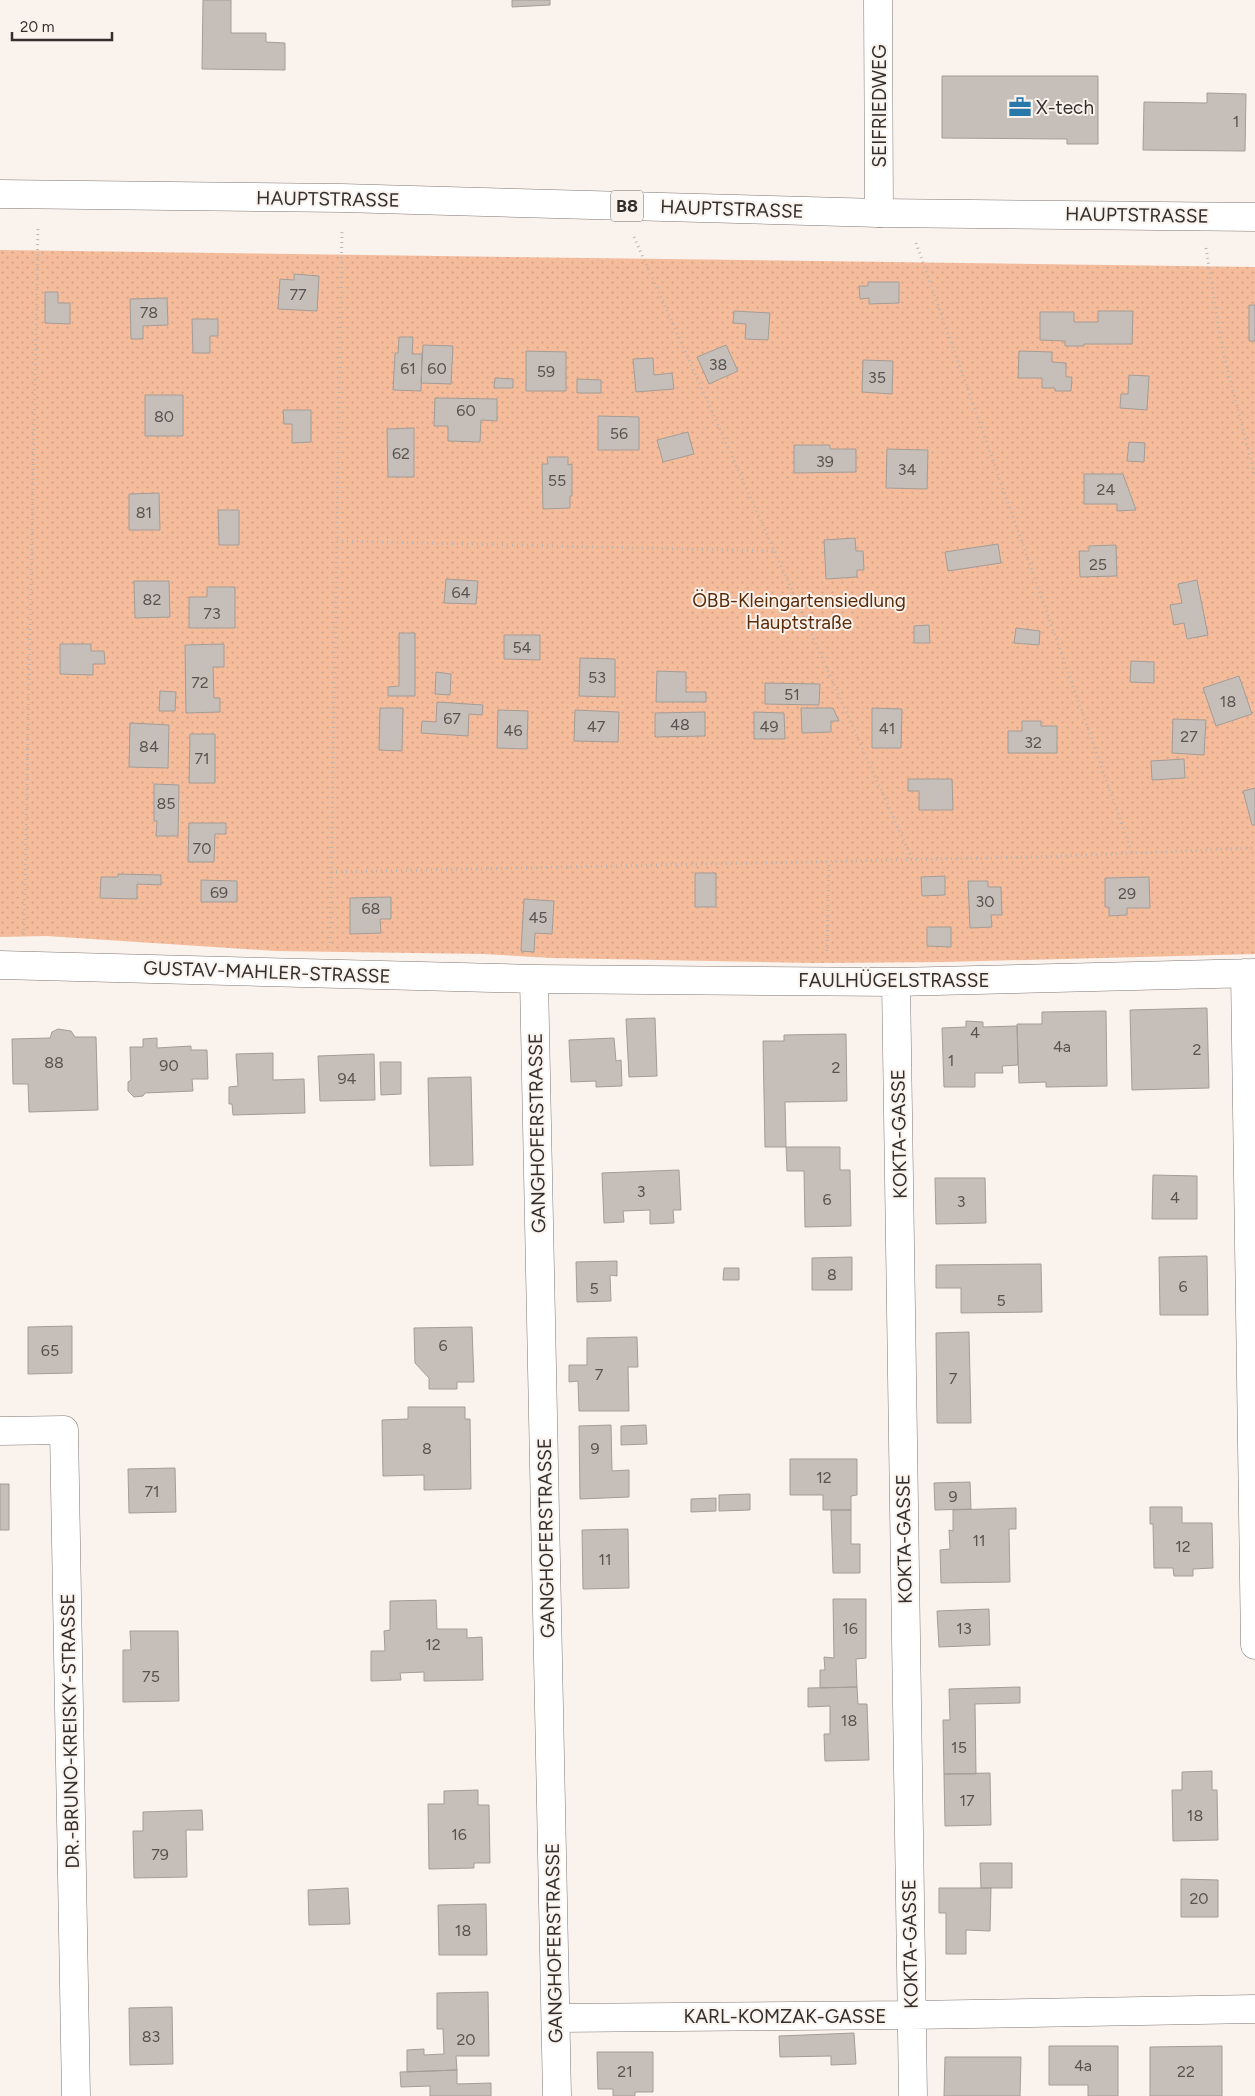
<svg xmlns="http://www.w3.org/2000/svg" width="1255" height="2096" viewBox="0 0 1255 2096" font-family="Figtree,sans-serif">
  <defs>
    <pattern id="garden-dots" width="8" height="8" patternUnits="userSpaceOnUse" patternTransform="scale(1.25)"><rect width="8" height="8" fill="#f5bc9b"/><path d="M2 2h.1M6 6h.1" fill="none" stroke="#d2a286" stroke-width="1.8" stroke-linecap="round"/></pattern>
  </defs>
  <rect width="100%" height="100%" fill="#faf2ed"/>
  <!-- garden -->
  <path fill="url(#garden-dots)" d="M0,250L1255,267V954L945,962L813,963L552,958L483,954L276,951L46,936L0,937Z"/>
  <!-- building -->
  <path fill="#c6beb9" stroke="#a49c97" d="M203,0H231V33H266V42L285,43V70L202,69Z
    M512,0H550V5L512,7Z
    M942,76H1098V144H1067V139L942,138Z
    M1207,93L1246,94L1245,151L1143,150L1144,102L1207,103Z
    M294,274L319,276L317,311L278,309L280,279L294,280Z
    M868,282H899V303L869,304V298L860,299L859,286H868Z
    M45,292H58V303H70V324L45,323Z
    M167,298L168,325L143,326V339H131L130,299Z
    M1249,305H1255V341H1249Z
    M734,311L770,313L768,340L745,339L746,324L733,323Z
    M1098,311H1133L1132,344H1084V346H1065V341L1040,340V312H1074V322H1098Z
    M192,319H218V336H210V353H193Z
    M399,337H413L412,354H422L421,391L393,390L395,353H398Z
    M423,345L453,346L451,384L421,383Z
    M726,345L738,371L709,384L697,357Z
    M526,351L566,352V391H526Z
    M1019,351L1052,352V362L1066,363V377H1072L1071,391H1055V388H1042V378H1018Z
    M653,358L654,375L672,373L674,389L636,392L633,359Z
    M863,360L893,361L892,394L862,392Z
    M1129,375L1149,376L1147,410L1120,408L1121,394H1128Z
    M495,378L513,379V388H494Z
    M577,379L601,380V393H577Z
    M145,395H183V436H145Z
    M435,398L497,399V421L481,420L480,442L448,441V426H434Z
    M283,410H311V442L292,443V424H284Z
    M598,416L639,417V450H598Z
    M414,428V477H388L387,429Z
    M688,432L694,454L663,462L657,440Z
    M1129,442L1145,443L1144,462L1127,461Z
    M794,445H830V449H856V472L794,473Z
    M887,449L928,450L927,489L886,488Z
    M547,457H568V465L572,464V496H570V508L543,509L542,464H548Z
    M1084,474H1123L1136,510L1117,511V504H1084Z
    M159,493L160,530H129V494Z
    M218,510H239V545H219Z
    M855,538L856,551H863L864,570H857V577L826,579L824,540Z
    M998,544L1001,563L948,571L945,552Z
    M1116,545L1117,576L1080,577L1079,551H1089V546Z
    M446,579L478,581L476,604L444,603Z
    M1197,580L1208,635L1187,639L1184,623L1174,625L1170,605L1182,603L1178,584Z
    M134,581H169L170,617L135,618Z
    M207,587H235V628H189V597H207Z
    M929,625L930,643H914V626Z
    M1016,628L1040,631L1039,645L1014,643Z
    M399,633H415V696H388V687L399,686Z
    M504,635H540V660L504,659Z
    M60,644H91V651H104L105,664H93V675L60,674Z
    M224,644V667H213L214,698H220V712L186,713L185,645Z
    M580,658L615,659V697L579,696Z
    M1131,661L1154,662V683L1130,682Z
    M657,671L686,672V692H706V702H656Z
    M436,672L451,674L450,695L435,694Z
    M1239,676L1252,714L1216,726L1203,688Z
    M765,683L820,684L819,705L765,704Z
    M160,691L176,692L175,711H159Z
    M437,702L483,705L482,715L469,714L468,736L421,733L422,721L436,722Z
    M380,708H403L402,751L379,750Z
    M801,708H833L839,721H831V732L802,733Z
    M872,708L902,709L901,748H872Z
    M498,710L528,711L527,749L497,748Z
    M575,710L619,712L618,742L574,741Z
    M705,712V736L655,737V713Z
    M754,712L784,713L785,739H754Z
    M1173,719L1206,720L1204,755L1172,753Z
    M1022,721H1041V726H1057V753H1008V731H1022Z
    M130,723L169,725L168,768L129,767Z
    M190,734H215V783H189Z
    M1184,759L1185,778L1152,780L1151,761Z
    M908,779H952L953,810H919V791H908Z
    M154,784L179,785L178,836H156L157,821H154Z
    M1255,788V825H1252L1243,791Z
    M189,823H226V834H215L214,862H188Z
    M695,873H716V907H695Z
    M118,874L161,875V885L137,884V899L100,898L101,877H118Z
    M945,876V895L922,896L921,877Z
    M1149,877L1150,908H1127V915L1109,916V907H1105V878Z
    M201,880L237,881V902H201Z
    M968,881H988V887H1001L1002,915H991L992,927L970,928Z
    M391,897V919H380L381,933L350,934V898Z
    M524,899L554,901L552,934L535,933L534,952L521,951Z
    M927,927H951V947L927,946Z
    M1207,1008L1209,1088L1132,1090L1130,1010Z
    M1106,1011L1107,1086L1046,1087V1082L1019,1083L1017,1024H1042V1012Z
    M655,1018L657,1076L629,1077L626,1019Z
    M966,1021L983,1022V1027L1017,1026L1018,1065L1002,1066L1003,1073H975V1087H944L942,1028L966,1027Z
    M58,1029L71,1031L75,1037H96L98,1110L29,1112L28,1084H13L12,1039L50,1038L52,1032Z
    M846,1034L847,1101L785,1102L786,1147H765L763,1041H784V1035Z
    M157,1038V1048L191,1046V1050H207L208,1079H192L193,1091L145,1093L143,1096L134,1097L128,1091V1082L131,1080L130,1047H143V1039Z
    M614,1038L616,1061L621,1060L622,1086L596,1087V1081L571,1082L569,1040Z
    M273,1053V1080L304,1079L305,1113L233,1115L232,1104H229V1087L238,1086L236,1054Z
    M374,1054L375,1100L320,1101L318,1056Z
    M380,1062H401V1094L381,1095Z
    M471,1077L473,1165L430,1166L428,1078Z
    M786,1147H840V1170H850L851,1226L805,1227L804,1171H787Z
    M679,1170L681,1210H673L674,1223L650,1224V1210L623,1211L624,1222L604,1223L602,1173Z
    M1153,1175L1197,1176V1219H1152Z
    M935,1178H985L986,1223L936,1224Z
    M1207,1256L1208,1315H1160L1159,1257Z
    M852,1257V1290H812V1258Z
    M617,1261V1276L610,1275L611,1301L577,1302L576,1262Z
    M1041,1264L1042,1312L961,1313V1288H936V1265Z
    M724,1268H739V1280H723Z
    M72,1326V1373L28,1374V1327Z
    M472,1327L474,1382H457V1389H429V1378L415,1363L414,1328Z
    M969,1332L971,1423H937L936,1333Z
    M637,1337L638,1367H628L629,1411H579L578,1381L569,1382V1365H587V1338Z
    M408,1407H465V1419H470L471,1489L424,1490V1475L383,1476L382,1420L408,1419Z
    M611,1425L612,1471L629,1470V1497L580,1499L579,1426Z
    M646,1425L647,1444L621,1445V1426Z
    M790,1459H857V1495L851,1496V1510H823V1495H790Z
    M175,1468L176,1512L129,1513L128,1469Z
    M970,1482L971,1509L935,1510L934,1483Z
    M0,1484H9V1530H0Z
    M750,1494V1510L719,1511V1495Z
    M716,1498V1511L691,1512V1499Z
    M1150,1507H1182V1523H1212L1213,1568L1193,1569V1576H1174L1173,1568H1154L1153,1524H1150Z
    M1016,1508V1529H1009L1010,1582L941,1583L940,1550L950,1549L949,1530L953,1531V1510Z
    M831,1510H851V1544H860V1573H833Z
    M628,1529L629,1588L583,1589L582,1530Z
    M833,1599H866V1658L856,1659L857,1687L820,1688V1670H825L824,1657L834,1658Z
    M436,1600L437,1629H467V1638L482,1637L483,1680L424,1681V1672L400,1673L401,1680L371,1681V1651H385L384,1631L390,1630V1601Z
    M989,1609L990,1645L939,1647L937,1611Z
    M130,1631H178L179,1701L123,1702V1650H131Z
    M857,1687L858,1704H867L869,1760L825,1761L824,1734H830V1706L808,1707V1688Z
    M1020,1687V1703L975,1704L976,1774H944L943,1720H950L949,1689Z
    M1212,1771V1790H1217L1218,1840L1173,1841L1172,1790H1182V1772Z
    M990,1773L991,1825L945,1826L944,1774Z
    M478,1790V1805H489L490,1863H474V1868L429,1869L428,1804H444V1791Z
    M202,1810L203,1830H186L187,1877L134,1878L133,1831H143V1812Z
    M980,1863H1012V1888H981Z
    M1181,1879L1218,1880V1917H1181Z
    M348,1888L350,1924L309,1925L308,1890Z
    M939,1888H991L990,1931L966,1930V1954H946V1913H939Z
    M486,1904L487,1955H439L438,1905Z
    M488,1992L489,2056H456L457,2070L407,2072V2050L424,2049V2055L444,2054L443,2029H437V1993Z
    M172,2007L173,2064L130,2065L129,2008Z
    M854,2033L856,2064L831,2065V2056L780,2057L779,2036Z
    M1049,2046H1118V2096H1088V2085H1049Z
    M1222,2046V2096H1150V2047Z
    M597,2052H653V2092H635V2096H613V2089H598Z
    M945,2057H1021L1020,2096H944Z
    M457,2070V2084L491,2083V2096H430V2086L401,2087L400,2072Z"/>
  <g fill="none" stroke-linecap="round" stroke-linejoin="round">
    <defs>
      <path id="street" d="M878,0L879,213
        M0,965L534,979L896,982L1255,973
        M1245,973L1255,1645
        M534,979L557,2096
        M896,982L913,2096
        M0,1431L64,1430L76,2096
        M556,2018L911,2015L1255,2009"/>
      <path id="primary" d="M0,194L342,198L879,213L1255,217"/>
    </defs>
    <!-- street casing -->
    <use href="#street" stroke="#807874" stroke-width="29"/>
    <!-- primary casing -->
    <use href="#primary" stroke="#807874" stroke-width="29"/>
    <!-- path -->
    <path stroke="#bcb5b1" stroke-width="3" stroke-dasharray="1 4" stroke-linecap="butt" d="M634,237L912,859
      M916,243L1132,853
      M1206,248L1222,348L1255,476
      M337,541L774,551
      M331,872L1036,857L1255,848
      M24,935L38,226
      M330,943L342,229
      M827,951L829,862"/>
    <!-- street -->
    <use href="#street" stroke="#fff" stroke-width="28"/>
    <!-- primary -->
    <use href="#primary" stroke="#fff" stroke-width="28"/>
  </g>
  <!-- icons -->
  <defs>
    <symbol id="office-bare" viewBox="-9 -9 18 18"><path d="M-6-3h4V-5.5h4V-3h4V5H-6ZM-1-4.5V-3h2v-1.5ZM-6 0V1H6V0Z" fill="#2978aa" stroke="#faf2ed" stroke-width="2.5" paint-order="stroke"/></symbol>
  </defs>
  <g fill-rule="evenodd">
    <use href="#office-bare" x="1004" y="91" width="32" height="32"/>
  </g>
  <g text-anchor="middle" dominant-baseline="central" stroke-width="4" stroke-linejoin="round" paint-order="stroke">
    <!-- number labels -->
    <g font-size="16" fill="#585350">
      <text x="1236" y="121">1</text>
      <text x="298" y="294">77</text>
      <text x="149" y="312">78</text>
      <text x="718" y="364">38</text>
      <text x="408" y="368">61</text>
      <text x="437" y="368">60</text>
      <text x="546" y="371">59</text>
      <text x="877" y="377">35</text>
      <text x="466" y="410">60</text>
      <text x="164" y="416">80</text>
      <text x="619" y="433">56</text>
      <text x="401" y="453">62</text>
      <text x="825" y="461">39</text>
      <text x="907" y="469">34</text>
      <text x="557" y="480">55</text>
      <text x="1106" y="489">24</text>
      <text x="144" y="512">81</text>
      <text x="1098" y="564">25</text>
      <text x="461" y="592">64</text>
      <text x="152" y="599">82</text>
      <text x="212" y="613">73</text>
      <text x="522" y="647">54</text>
      <text x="597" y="677">53</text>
      <text x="200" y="682">72</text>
      <text x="792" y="694">51</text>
      <text x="1228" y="701">18</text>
      <text x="452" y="718">67</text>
      <text x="680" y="724">48</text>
      <text x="596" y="726">47</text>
      <text x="769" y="726">49</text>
      <text x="887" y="728">41</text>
      <text x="513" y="730">46</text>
      <text x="1189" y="736">27</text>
      <text x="1033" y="742">32</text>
      <text x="149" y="746">84</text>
      <text x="202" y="758">71</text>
      <text x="166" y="803">85</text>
      <text x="202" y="848">70</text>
      <text x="219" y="892">69</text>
      <text x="1127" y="893">29</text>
      <text x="985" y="901">30</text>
      <text x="371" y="908">68</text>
      <text x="538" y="917">45</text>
      <text x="975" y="1032">4</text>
      <text x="1062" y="1046">4a</text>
      <text x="1197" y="1049">2</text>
      <text x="951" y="1060">1</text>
      <text x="54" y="1062">88</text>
      <text x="169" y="1065">90</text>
      <text x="836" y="1067">2</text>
      <text x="347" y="1078">94</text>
      <text x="641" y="1191">3</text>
      <text x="1175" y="1197">4</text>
      <text x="827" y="1199">6</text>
      <text x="961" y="1201">3</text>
      <text x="832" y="1274">8</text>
      <text x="1183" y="1286">6</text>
      <text x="594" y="1288">5</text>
      <text x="1001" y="1300">5</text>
      <text x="443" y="1345">6</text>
      <text x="50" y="1350">65</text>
      <text x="599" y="1374">7</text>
      <text x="953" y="1378">7</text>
      <text x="427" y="1448">8</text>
      <text x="595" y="1448">9</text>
      <text x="824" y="1477">12</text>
      <text x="152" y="1491">71</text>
      <text x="953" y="1496">9</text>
      <text x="979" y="1540">11</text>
      <text x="1183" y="1546">12</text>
      <text x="605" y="1559">11</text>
      <text x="850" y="1628">16</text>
      <text x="964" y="1628">13</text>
      <text x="433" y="1644">12</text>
      <text x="151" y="1676">75</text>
      <text x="849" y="1720">18</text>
      <text x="959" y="1747">15</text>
      <text x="967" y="1800">17</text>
      <text x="1195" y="1815">18</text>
      <text x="459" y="1834">16</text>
      <text x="160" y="1854">79</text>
      <text x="1199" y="1898">20</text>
      <text x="463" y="1930">18</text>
      <text x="151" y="2036">83</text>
      <text x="466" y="2039">20</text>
      <text x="1083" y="2065">4a</text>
      <text x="625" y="2071">21</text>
      <text x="1186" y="2071">22</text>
    </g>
    <!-- shield labels -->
    <rect fill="#faf2ed" stroke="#6f6a67" stroke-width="1" x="611" y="190.5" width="32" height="31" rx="4"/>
    <g font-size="18" font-weight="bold" fill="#332f2d">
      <text x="627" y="206">B8</text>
    </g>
    <!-- street labels -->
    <g font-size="19" fill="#332f2d" stroke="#faf2ed">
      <text transform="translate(879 106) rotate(-90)">SEIFRIEDWEG</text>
      <text transform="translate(328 199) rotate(1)">HAUPTSTRASSE</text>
      <text transform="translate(732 209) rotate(2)">HAUPTSTRASSE</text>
      <text transform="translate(1137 215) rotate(1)">HAUPTSTRASSE</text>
      <text transform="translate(267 972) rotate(2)">GUSTAV-MAHLER-STRASSE</text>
      <text x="894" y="980">FAULHÜGELSTRASSE</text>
      <text transform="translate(537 1133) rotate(-91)">GANGHOFERSTRASSE</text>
      <text transform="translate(899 1134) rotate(-91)">KOKTA-GASSE</text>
      <text transform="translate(546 1538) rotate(-91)">GANGHOFERSTRASSE</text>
      <text transform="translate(904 1539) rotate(-91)">KOKTA-GASSE</text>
      <text transform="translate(70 1731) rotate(-91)">DR.-BRUNO-KREISKY-STRASSE</text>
      <text transform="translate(554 1943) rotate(-91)">GANGHOFERSTRASSE</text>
      <text transform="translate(910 1944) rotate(-91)">KOKTA-GASSE</text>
      <text x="785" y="2016">KARL-KOMZAK-GASSE</text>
    </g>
    <!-- poi labels -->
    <g font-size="19" fill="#332f2d" stroke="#faf2ed" text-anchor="start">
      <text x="1036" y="107">X-tech</text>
    </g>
    <!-- park labels -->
    <g font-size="19" fill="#5a2c0a" stroke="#faf2ed">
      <text x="799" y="600">ÖBB-Kleingartensiedlung<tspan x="799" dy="22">Hauptstraße</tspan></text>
    </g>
  </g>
  <!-- scale -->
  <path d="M12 32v8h100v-8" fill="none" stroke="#332f2d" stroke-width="2.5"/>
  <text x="20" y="32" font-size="15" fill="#332f2d" stroke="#faf2ed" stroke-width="4" paint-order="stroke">20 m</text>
</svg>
